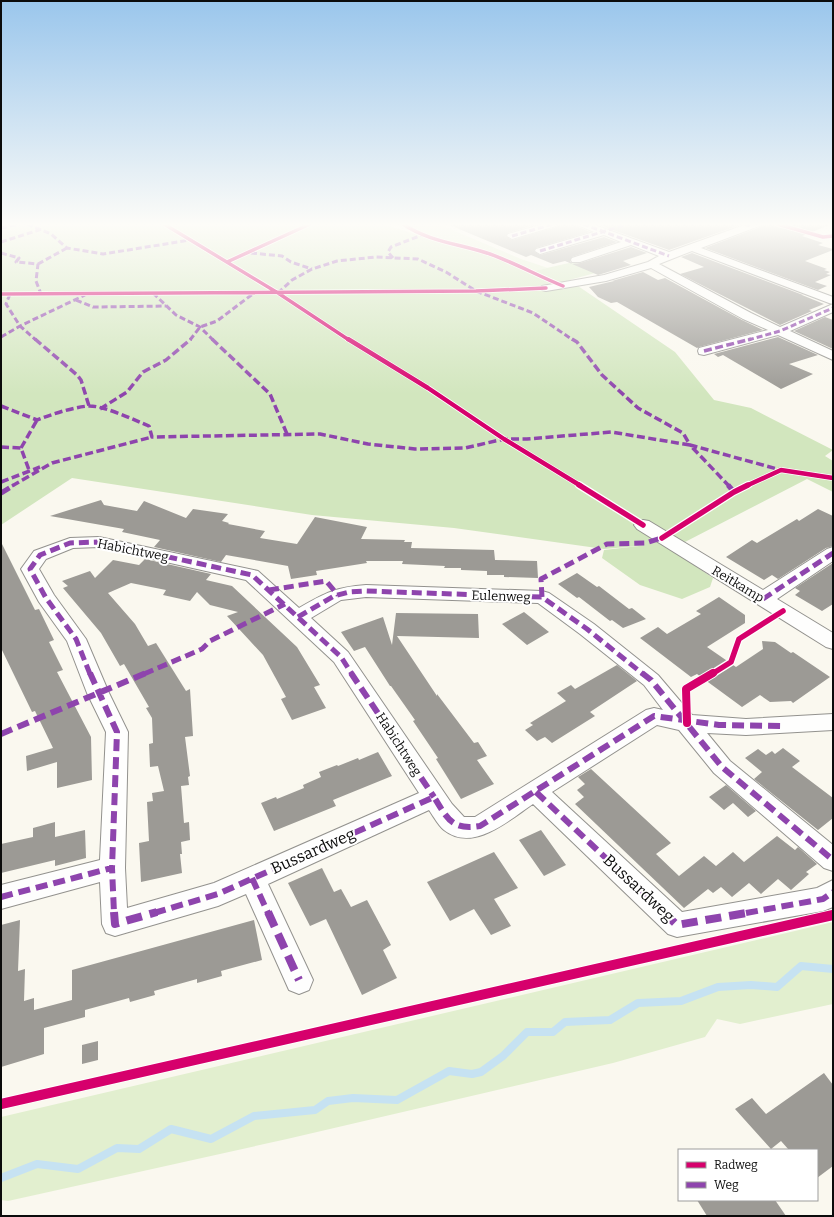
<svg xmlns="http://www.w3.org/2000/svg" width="834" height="1217" viewBox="0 0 834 1217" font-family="Bitter,serif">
  <rect width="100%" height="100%" fill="#faf8ef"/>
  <!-- green -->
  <path fill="#e2efcf" d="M404,224H438L521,259L548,268L534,271L488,252L417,233Z
    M833,922V1004L740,1024L717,1019L705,1037L613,1063L287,1139L8,1201L1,1200V1117Z"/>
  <!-- forest -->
  <path fill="#d2e6be" d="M1,224H382L409,232L425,238L471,249L519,267L562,288L578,286L675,352L714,400L751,408L833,450L825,456L833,461V492L807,479L685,542L663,544L713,578L710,587L682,599L640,585L602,558L604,550L639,546L604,549L454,528L312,515L72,478L1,525Z
    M573,262L583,266L625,265L573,279L562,283L534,271Z"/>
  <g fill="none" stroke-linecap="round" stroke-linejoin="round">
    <!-- stream -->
    <path stroke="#c6e2f2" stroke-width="8" d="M1,1178L37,1164L78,1169L117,1148L139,1149L171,1129L211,1139L254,1116L315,1110L328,1101L353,1098L397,1100L449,1071L472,1074L481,1072L503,1056L527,1032H553L565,1022L610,1020L638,1003L681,1001L718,987L751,985L777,987L801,966L833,969"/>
  </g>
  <!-- building -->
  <path fill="#9c9a95" d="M447,224H538L508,233L506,236L512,240L556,227L559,224H577L579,227L590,232L536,248L534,251L540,255L604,237L617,242L572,257L570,261L572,264L580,263L631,247L647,253L623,261L631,265L598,275L565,261L553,264L531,255L526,257Z
    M596,224H743L669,250Z
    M762,224H832L802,236L823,243L818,245L833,249V250L805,261L827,269L824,270L830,272L826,274L831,275L815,282L827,286L818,290L705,248L760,227Z
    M692,253L803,295H802L824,304L809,310L812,311L780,325L680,274L704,267L681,257Z
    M643,272L658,280L665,278L742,320L763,330L699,347L697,348L617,302L611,303L598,297L589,287L614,281H612Z
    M825,317L833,320V349L794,331Z
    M778,337L818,355L789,364L813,374L781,389L723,355L718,357L714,354Z
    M101,500L104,505L137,511L144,501L186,518L193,509L228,514L222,521L229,523L228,524L265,531L260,538L297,544L315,517L367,527L361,539L405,540L404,542H412L411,548L494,550L495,560L537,561L538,578L504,577V575H487V571L461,570V568H444L445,566L402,564L403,561H366L367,563L316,571L317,575L291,579L288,566L226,555L221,562L154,547L160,540L122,532L124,529L50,516Z
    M818,509L833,516V546L826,548L778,579L772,575L764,580L726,557L752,540L757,543L797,519L799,521Z
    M1,542L35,610L39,609L54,640L49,642L63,670L57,672L91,737L92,780L57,788V762L27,771L26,756L53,748L35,711L32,712L1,648Z
    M145,559L211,574L206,580L232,586L297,647L320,685L314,687L326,708L292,720L281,699L286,697L263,655L227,616L238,612L210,605L197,592L190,601L163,595L166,590L131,583L108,593L135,624L148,646L156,643L186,691L190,689L193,736L185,737L190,776L188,777L189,785L181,786L184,823L189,822L190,840L181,842L182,854H180L182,873L141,882L139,843L149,841L147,802L153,801L152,793L164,791L158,766L150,767L149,744L153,743L152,718L146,708L149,707L124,664L120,666L101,633L63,588L68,586L62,581L90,571L95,578L113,560L139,565Z
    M833,563V604L822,611L795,595L800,591L795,588Z
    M577,573L597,587L599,586L629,609L632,608L646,619L623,628L612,620L610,621L579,597L577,598L558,584Z
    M719,597L745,615V623L707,647L736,667L763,649L762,641L775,642L791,653L793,652L830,677L793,703L791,701L770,702L760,695L742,707L697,674L691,677L640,638L658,627L667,634L701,614L696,611Z
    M524,612L549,632L527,645L502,624Z
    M396,613L478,614L479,638L397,636L437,696V694L474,743L478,742L487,756L477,760L494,784L461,799L436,759L438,758L413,721L415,720L391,686H390L365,647L354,651L341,632L383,617L392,645Z
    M617,665L637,681L590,712L595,716L552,743L545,737L537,741L525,730L533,725L530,723L566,701L557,693L571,685L575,689Z
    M783,748L800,761L792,767L833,798V818L818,830L754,779L762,772L745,758L758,749L766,755L772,751L775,754Z
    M378,752L392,776L333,800L336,806L274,831L261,803L276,797L277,799L304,788L303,785L321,777L319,772L337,765L338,766L358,758L359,760Z
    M591,769L671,843L656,854L679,876L704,856L716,866L733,852L744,862L777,836L795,850L798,847L817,864L806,872L809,874L791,890L778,879L761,894L749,883L732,897L721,887L713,893L708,889L684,908L575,804L584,797L577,790L585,784L578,777Z
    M726,785L756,811L748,817L733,803L724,810L709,797Z
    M55,822V837L85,830L86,858L55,866V860L1,873V844L33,837V828Z
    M541,830L566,865L544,876L519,840Z
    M494,852L518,888L494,899L511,926L491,935L474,909L450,921L427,882Z
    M322,868L334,892L341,889L351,907L367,900L391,945L383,950L397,978L362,995L326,919L310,926L288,883Z
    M20,920L18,971L25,969L24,1001L34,998V1010L72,1000V970L254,920L262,960L221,971L222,976L197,983V979L154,991L155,995L130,1002L129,998L85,1010V1017L44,1028V1054L1,1067V925Z
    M98,1041V1060L82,1064V1045Z
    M824,1073L833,1085V1166L817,1178V1150H789L781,1141L771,1149L735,1109L752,1098L766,1114Z
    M697,1200H775L786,1216H707Z"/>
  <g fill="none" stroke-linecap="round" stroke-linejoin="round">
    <defs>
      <path id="minor" d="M543,224H558L556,226L512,239L507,236L508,234Z
        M578,224H592L669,252L747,224H761L759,226L701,248L833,297V312L790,331L833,351V360L778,335L704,355L699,354L698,351L699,348L768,330L743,319L651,268L606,281L546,291L542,290L540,288L542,286L604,275L648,262L659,256L631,245L580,262H572L571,260L572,258L621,242L604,235L540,254L535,251L536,249L594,232L580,226ZM692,251L829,303L833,304L780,327L751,313L659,264Z
        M643,520L649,521L763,590L827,549L833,547V561L777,599L833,633V649L826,647L637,529L634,525L637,521Z
        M99,537L258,571L299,608C325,593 336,587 366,585L542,591L549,593L594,624L658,675L692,715L746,719L833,714V730L746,735L707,733L730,761L833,845V871L824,868L714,773L679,730L657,725L552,792L682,912L817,888L833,880V907L823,911L677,937L668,934L533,804C509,820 473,853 444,830C438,825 434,817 429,810L268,884L313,980L309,990L299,994L289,990L246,894L218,906L115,936L106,933L102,924L100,882L1,909V885L100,860L106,732L87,693L67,641L39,602L21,569L34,551L70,538ZM99,547L246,580L334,662L419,793L214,883L127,908L125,868L128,732L109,693L86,639L54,595L39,569L46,559L73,548ZM366,597L538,603L580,634L644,685L663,710L654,708L646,710L475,817H464L452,804L348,652L311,618L341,600Z"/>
    </defs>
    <!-- minor casing -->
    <use href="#minor" stroke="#93928e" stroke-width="2"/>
    <!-- minor -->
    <use href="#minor" fill="#fefefd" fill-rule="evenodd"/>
    <!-- quiet-far4 -->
    <path stroke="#8e44ad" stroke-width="3" stroke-dasharray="6 3" stroke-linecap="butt" d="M27,224L51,234L67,248L103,254L190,240
      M583,224L669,256
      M744,224L750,226
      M1,228L20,224
      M512,236L553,224
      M1,242L42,229
      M540,251L628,224
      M1,253L19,258L16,262L38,264L36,281L41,294
      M251,253L282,256L291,262L312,269
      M393,258L388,252L391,247L422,235
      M38,264L67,248
      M153,293L176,315L200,327L213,340
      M278,293L292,280L312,269L337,261L376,257L418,259L446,272L476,291L533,313L573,340
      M10,294L6,304L20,326L36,340
      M76,300L93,307L166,306
      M1,337L20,326L85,295
      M190,340L200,327L217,321L254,293
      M748,340L780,331L833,308"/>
    <!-- quiet-far3 -->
    <path stroke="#8e44ad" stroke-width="3.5" stroke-dasharray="8 3.5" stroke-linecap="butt" d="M35,339L77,375L81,380L89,406
      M212,339L270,394L287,434
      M572,339L577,342L602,375L638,408L683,433L690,445L781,470
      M704,351L751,339
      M1,406L37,420C53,414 70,408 88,406C103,405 134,420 149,426L152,437L320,434L368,444L415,449L465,448L504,439H527L611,432L690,445L729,486
      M100,409L127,392L143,372L166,360L191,339
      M1,447L21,448L29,470
      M21,448L37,420
      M1,482L40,467
      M12,486L52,463L152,437"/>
    <!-- quiet-far2 -->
    <path stroke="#8e44ad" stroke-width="5" stroke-dasharray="10 5" stroke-linecap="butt" d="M728,485L734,492
      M1,493L14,485
      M269,590L326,581L338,595
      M542,597L541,579L607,544L646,543L664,537
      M763,599L833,553
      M298,617L334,596L349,592L366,591L542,597L587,629L643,674
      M90,674L76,639L46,598L30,569L40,555L70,543L99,542L252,575L341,657L352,674
      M144,674L202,649L210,641L285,604"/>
    <!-- quiet-far1 -->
    <path stroke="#8e44ad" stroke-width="6" stroke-dasharray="12 6" stroke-linecap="butt" d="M90,673L117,732L112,868
      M351,673L434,797
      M642,673L651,680L722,767L833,860
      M1,734L146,673
      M536,792L664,913
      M252,878L268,913
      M1,897L112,868L114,913
      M154,913L218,894L434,797C447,818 452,831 480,826L654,716L719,725L784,726
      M746,913L823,899L833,892"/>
    <!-- quiet -->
    <path stroke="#8e44ad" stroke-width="8" stroke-dasharray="16 8" stroke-linecap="butt" d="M114,912L115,924L157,912
      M268,912L299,980
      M663,912L677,925L752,912"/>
    <defs>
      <path id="cycleway-far4" d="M164,224L278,293L349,340
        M403,224C429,242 461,244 490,254C515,263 538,276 563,286
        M777,224L823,237L833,236
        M227,262L310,224
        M1,294L476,291L546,288"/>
      <path id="cycleway-far3" d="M348,339L428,388L504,439L581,486
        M746,486L781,470L833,478"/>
      <path id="cycleway-far2" d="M579,485L643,525
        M662,538L734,492L748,485
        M712,674L731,662L739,639L783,611"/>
      <path id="cycleway-far1" d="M687,723L686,689L713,673"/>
      <path id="cycleway" d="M1,1104L833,915"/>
    </defs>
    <!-- cycleway-far4 casing -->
    <use href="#cycleway-far4" stroke="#fff" stroke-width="5"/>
    <!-- cycleway-far3 casing -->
    <use href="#cycleway-far3" stroke="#fff" stroke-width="6"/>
    <!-- cycleway-far2 casing -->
    <use href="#cycleway-far2" stroke="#fff" stroke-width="8"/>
    <!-- cycleway-far1 casing -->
    <use href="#cycleway-far1" stroke="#fff" stroke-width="10"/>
    <!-- cycleway casing -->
    <use href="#cycleway" stroke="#fff" stroke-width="12"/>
    <!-- cycleway-far4 -->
    <use href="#cycleway-far4" stroke="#d6006c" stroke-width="3.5"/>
    <!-- cycleway-far3 -->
    <use href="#cycleway-far3" stroke="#d6006c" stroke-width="4.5"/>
    <!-- cycleway-far2 -->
    <use href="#cycleway-far2" stroke="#d6006c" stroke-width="5.5"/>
    <!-- cycleway-far1 -->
    <use href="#cycleway-far1" stroke="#d6006c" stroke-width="8"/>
    <!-- cycleway -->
    <use href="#cycleway" stroke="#d6006c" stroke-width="10"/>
  </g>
  <!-- sky -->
  <linearGradient id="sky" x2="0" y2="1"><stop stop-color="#9ac6ec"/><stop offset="0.57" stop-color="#fdfcf8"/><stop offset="1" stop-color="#fdfcf8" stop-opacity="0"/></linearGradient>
  <rect width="834" height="394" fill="url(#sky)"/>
  <g text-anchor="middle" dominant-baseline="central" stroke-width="4" stroke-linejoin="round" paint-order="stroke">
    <!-- street labels -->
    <g font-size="13" fill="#0b0b0b" stroke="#fff">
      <text transform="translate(133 550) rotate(11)">Habichtweg</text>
      <text transform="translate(738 584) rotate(31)">Reitkamp</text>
      <text transform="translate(501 596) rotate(2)">Eulenweg</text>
      <text transform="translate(399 744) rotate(57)">Habichtweg</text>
    </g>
    <!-- near-street labels -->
    <g font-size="16" fill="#0b0b0b" stroke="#fff">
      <text transform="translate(313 851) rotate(-24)">Bussardweg</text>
      <text transform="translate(639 888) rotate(43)">Bussardweg</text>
    </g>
  </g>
  <!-- border -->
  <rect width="834" height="1217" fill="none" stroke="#0b0b0b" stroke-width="4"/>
  <!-- legend -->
  <rect x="678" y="1149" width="140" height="52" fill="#ffffff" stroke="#9d9d9d"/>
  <rect x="686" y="1162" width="20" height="6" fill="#d6006c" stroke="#9d9d9d"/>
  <text x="714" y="1169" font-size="12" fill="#0b0b0b">Radweg</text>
  <rect x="686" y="1182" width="20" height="6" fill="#8e44ad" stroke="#9d9d9d"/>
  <text x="714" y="1189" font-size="12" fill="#0b0b0b">Weg</text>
</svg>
